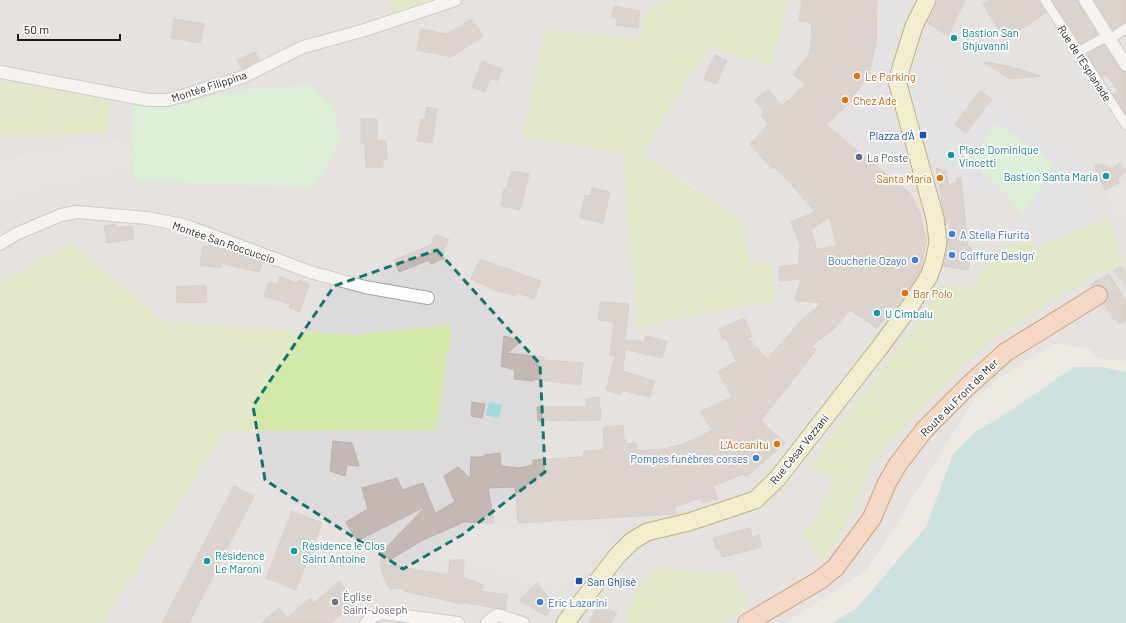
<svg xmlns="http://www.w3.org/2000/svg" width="1126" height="623" viewBox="0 0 1126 623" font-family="Barlow,sans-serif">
  <rect width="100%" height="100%" fill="#efe9e3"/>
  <!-- residential -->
  <path fill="#dcdadb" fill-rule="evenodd" d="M0,0H1126V361L1099,359L1088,348L1054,344L999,378L974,400L868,569L785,623H101L226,431L436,430L452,325L355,335L165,322L71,243L0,282ZM681,178L718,204L743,224L750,263Z"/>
  <!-- grass -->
  <path fill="#d2e9a9" d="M390,0H433L394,13Z
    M673,0H788L771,66L712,49L685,81L643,155L718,204L743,224L750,263H770L775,301L638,326L623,152L523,138L545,30L639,39L649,7Z
    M0,83L56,89L109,101L108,133L0,136Z
    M1107,218L1126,268L1124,264L1105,270L1063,294L1030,314L979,349L929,399L874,459L849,518L837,542L823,560L802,536L820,513L834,480L809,465L918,321L939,286H968L974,288L985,267L977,264L984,254L1030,240L1033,249Z
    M71,243L165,322L355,335L452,325L436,430L226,431L101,623H0V282Z
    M662,566L674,571L733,573L748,607L722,623H625L640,582Z"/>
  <!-- park -->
  <path fill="#c4f9c0" d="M311,85L333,107L341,141L313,188L134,180L132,103L179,102L253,89Z
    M996,123L1054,164L1023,215L1006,193L971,162Z"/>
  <!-- parking -->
  <path fill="#ddd" d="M117,139L132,148L134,162L107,174L20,192L0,204V159Z
    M1126,180V217L1118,220L1106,191Z
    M593,525L606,530L612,540L582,572L567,583L559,592L540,582H528L462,563L436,559L440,544L462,530Z"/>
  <!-- plaza -->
  <path fill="#d8dae4" d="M880,0H916L894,41L889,85L901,155L916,197L907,183L833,125L845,113L868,81L878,44Z
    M919,63L970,102L981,87L1088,164L1082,178L1100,220L1033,249L1023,215L1054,164L996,123L971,162L1002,190L987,203L964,175L947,179L931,169L905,88L910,67Z"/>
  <!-- water -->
  <path fill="#a3d8dc" d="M1074,367H1101L1126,372V623H833L857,608L926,527L953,454L976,431L998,419Z
    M489,402L502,405L499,418L486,415Z"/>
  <!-- building -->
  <path fill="#c3b8b3" stroke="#c0ada6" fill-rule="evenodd" d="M802,0H877L876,44L869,74L848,104L826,125L910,193L920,213L926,240L921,269L903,299L877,328L850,310L833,330L811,346L816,350L761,421L785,443L746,477L743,474L713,486L718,499L702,503L701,498L675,507L676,514L518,523L515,487L488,488L494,523L464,522L421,541L383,564L448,575L450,560H464L463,577L484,585L481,591L508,595L505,610L463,602V604L404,591L403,588L390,589L385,581L380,565L383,551L426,506L357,541L346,522L368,509L362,488L397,478L402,490L423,483L435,513L455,502L444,476L458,467L470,478L471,457H484V455L500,453L501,466L520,468L533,465V460L583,457L584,451L603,450L604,427L623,425L624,440H626L627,444L636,443L637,451L663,449L684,444L713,430L700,412L732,397L718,372L736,361L726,338L723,339L719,329L744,318L752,336L748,338L767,359L802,320L822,303L795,300L801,279L779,281V267L799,264L800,245L791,222L815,212L790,183L774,167L772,169L750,144L768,125L761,115L764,111L755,101L768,89L782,106L806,84L793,75L809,54L811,40L812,23L799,21ZM829,217L837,245L817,250L811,230Z
    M939,0H965L948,36L928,23Z
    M989,0H1039L1046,13L1005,40L983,4Z
    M1052,0H1078L1098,34L1081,44Z
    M1094,0H1126V22L1113,30Z
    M614,6L640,11L638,28L616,25L617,19L612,18Z
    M174,19L204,24L200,43L171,38Z
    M472,19L483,36L451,57L417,50L421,29L447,34Z
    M1104,45L1120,69L1126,72V114L1113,94L1118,91L1106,74L1102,77L1087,54Z
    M255,52L259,60L242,69L237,60Z
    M715,55L727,60L716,84L704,79Z
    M482,61L502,69L497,81L490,78L485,92L472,87Z
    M984,62L1009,66L1041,76L1010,79Z
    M980,91L992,99L966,133L955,124Z
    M427,107L437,109L432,143L417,141L421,119L425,120Z
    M361,119H377V141H386L387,160H383V167L366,168L365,143H361Z
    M1120,163L1126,172L1117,179L1119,183L1105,190L1094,165H1104L1112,169Z
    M936,168L946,171L948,184H956L957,178H961L968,247L972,248L968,270L944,266L952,214L946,225Z
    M511,171L529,174L520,210L501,206L504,189H507Z
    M592,188L610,192L603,223L580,218L585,195L590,196Z
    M116,224V228L132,226L134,239L107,243L104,226Z
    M435,235L449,239L443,253L445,258L431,264L429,260L399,272L394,260L431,245Z
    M203,246L228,249L263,262L259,272L221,263L220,268L200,265Z
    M480,259L541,281L534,299L516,292L515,296L494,290L471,279Z
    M1109,274L1126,301V320L1119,324L1115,318L1113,319L1104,304L1108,295L1107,289L1103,286H1092L1091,284Z
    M280,277L297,283L299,280L309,284L300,312L289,308L290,304L264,296L268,283H278Z
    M192,286H206L207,302L177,303L176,287Z
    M600,302L629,304L625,339L626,340L644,342L646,336L667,341L662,358L625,349L623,371L654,381L650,397L621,390L620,394L606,390L615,356H610L614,322L598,320Z
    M504,336L522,341L507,353L544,357V360L583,363L581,385L533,379V381L514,379L515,370L501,366Z
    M599,397L601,420L538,421L537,407H587L586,399Z
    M472,402L485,404L482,418L471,416Z
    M333,441L352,443L359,466L347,465L345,476L330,471Z
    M234,486L254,496L189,623H162Z
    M292,511L322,523L296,590L266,578Z
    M750,528L752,537L759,535L762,547L722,557L720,549L717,550L713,538Z
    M339,581L356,602L331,623H261L279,608L286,616L285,620L310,598L314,603Z
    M537,583L547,596L556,601L546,616L519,600Z
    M599,604L617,613L611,623H589Z"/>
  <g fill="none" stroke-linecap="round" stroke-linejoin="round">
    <!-- primary-tunnel -->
    <path stroke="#c5c0bb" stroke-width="18" stroke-dasharray="18 9" stroke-linecap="butt" d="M1098,295L1126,272"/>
    <defs>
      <path id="pedestrian" d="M1045,0L1126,125
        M1078,52L1102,39H1110L1126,28"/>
      <path id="minor" d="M1085,0L1126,65
        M0,72L148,100H167L182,96L243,77L303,47L365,30L455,0
        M0,244L16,234L61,215L77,212L147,218L187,226L310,272L365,287L428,298
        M366,623L373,616L383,613L458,623
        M487,623L497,615L523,623"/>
      <path id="secondary" d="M565,623L617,556L632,541L647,532L689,522L755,500L777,479L880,347L911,305L929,276L934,262L938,242L935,218L897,81L914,26L927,0"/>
      <path id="primary" d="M747,623L820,580L835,568L872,518L887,483L898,464L925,429L968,386L1006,352L1098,295"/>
    </defs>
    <!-- pedestrian casing -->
    <use href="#pedestrian" stroke="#a1a1a1" stroke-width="11"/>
    <!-- minor casing -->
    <use href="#minor" stroke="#a1a1a1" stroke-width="14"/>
    <!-- secondary casing -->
    <use href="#secondary" stroke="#746f05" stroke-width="19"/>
    <!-- primary casing -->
    <use href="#primary" stroke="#974e00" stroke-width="20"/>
    <!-- pedestrian -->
    <use href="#pedestrian" stroke="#fff" stroke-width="9"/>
    <!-- minor -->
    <use href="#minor" stroke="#fff" stroke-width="12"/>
    <!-- secondary -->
    <use href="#secondary" stroke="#f9f2b7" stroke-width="17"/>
    <!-- primary -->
    <use href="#primary" stroke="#fcc39b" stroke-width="18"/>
  </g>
  <!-- marked area -->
  <path d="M0 0H1126V623H0ZM437,250L540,364L545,472L462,535L403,569L265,480L253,406L334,286Z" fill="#efe9e3" fill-opacity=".55" fill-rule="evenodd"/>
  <path fill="none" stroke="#0f766e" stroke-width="3" stroke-dasharray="8 5" stroke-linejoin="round" d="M437,250L540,364L545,472L462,535L403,569L265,480L253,406L334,286Z"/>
  <!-- markers -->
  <g fill="#0f9aa8" stroke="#fff" stroke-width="1.5">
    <circle cx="954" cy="38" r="4"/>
    <circle cx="951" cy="155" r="4"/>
    <circle cx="1106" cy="176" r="4"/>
    <circle cx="877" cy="313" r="4"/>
    <circle cx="294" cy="551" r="4"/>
    <circle cx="207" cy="561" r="4"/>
  </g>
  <g fill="#e8710a" stroke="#fff" stroke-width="1.5">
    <circle cx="857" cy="76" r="4"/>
    <circle cx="845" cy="100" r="4"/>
    <circle cx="940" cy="178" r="4"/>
    <circle cx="905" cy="293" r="4"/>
    <circle cx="777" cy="444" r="4"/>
  </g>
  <g fill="#1a4fb4" stroke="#fff" stroke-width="1.5">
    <rect x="919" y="131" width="8" height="8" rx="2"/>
    <rect x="575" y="577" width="8" height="8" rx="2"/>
  </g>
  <circle fill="#5c6f8a" stroke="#fff" stroke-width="1.5" cx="859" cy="157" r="4"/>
  <g fill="#3f7fe0" stroke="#fff" stroke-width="1.5">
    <circle cx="952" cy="234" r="4"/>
    <circle cx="952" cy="255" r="4"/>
    <circle cx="915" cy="260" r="4"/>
    <circle cx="756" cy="458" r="4"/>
    <circle cx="540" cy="602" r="4"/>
  </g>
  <circle fill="#6b7280" stroke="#fff" stroke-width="1.5" cx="335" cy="602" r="4"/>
  <g text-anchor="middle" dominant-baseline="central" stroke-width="3.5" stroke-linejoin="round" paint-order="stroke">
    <!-- culture labels -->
    <g font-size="11" fill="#0d838f" stroke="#fff" text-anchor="start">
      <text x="962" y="32">Bastion San<tspan x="962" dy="13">Ghjuvanni</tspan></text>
      <text x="959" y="149">Place Dominique<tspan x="959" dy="13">Vincetti</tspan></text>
      <text x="1098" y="176" text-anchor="end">Bastion Santa Maria</text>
      <text x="885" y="313">U Cimbalu</text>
      <text x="302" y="545">Résidence le Clos<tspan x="302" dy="13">Saint Antoine</tspan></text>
      <text x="215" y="555">Résidence<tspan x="215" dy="13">Le Maroni</tspan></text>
    </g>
    <!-- street labels -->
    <g font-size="11" fill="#1d1d1d" stroke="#fff">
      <text transform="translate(1085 63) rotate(57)">Rue de l'Esplanade</text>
      <text transform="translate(209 86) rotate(-18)">Montée Filippina</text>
      <text transform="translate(224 242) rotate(19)">Montée San Roccuccio</text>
      <text transform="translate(959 397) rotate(-45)">Route du Front de Mer</text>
      <text transform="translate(799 449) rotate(-51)">Rue César Vezzani</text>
    </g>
    <!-- food labels -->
    <g font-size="11" fill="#c56008" stroke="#fff" text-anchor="start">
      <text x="865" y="76">Le Parking</text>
      <text x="853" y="100">Chez Ade</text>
      <text x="932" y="178" text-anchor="end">Santa Maria</text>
      <text x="913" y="293">Bar Polo</text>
      <text x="769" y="444" text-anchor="end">L'Accanitu</text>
    </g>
    <!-- transit labels -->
    <g font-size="11" fill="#164399" stroke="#fff" text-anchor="end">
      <text x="915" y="135">Piazza d'À</text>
      <text x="587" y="581" text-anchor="start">San Ghjisè</text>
    </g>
    <!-- service labels -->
    <g font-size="11" fill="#4e5e75" stroke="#fff" text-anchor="start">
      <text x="867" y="157">La Poste</text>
    </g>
    <!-- shop labels -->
    <g font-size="11" fill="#366cbe" stroke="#fff" text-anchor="start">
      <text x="960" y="234">A Stella Fiurita</text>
      <text x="960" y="255">Coiffure Design'</text>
      <text x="907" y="260" text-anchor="end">Boucherie Ozayo</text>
      <text x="748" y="458" text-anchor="end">Pompes funèbres corses</text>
      <text x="548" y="602">Eric Lazarini</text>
    </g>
    <!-- worship labels -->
    <g font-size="11" fill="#5b616d" stroke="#fff" text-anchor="start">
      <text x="343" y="596">Église<tspan x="343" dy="13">Saint-Joseph</tspan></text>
    </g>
  </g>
  <!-- scale -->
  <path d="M18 34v6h102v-6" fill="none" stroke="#1d1d1d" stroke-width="2"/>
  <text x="24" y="34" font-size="12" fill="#1d1d1d" stroke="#ffffff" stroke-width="3" paint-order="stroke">50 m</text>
</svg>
